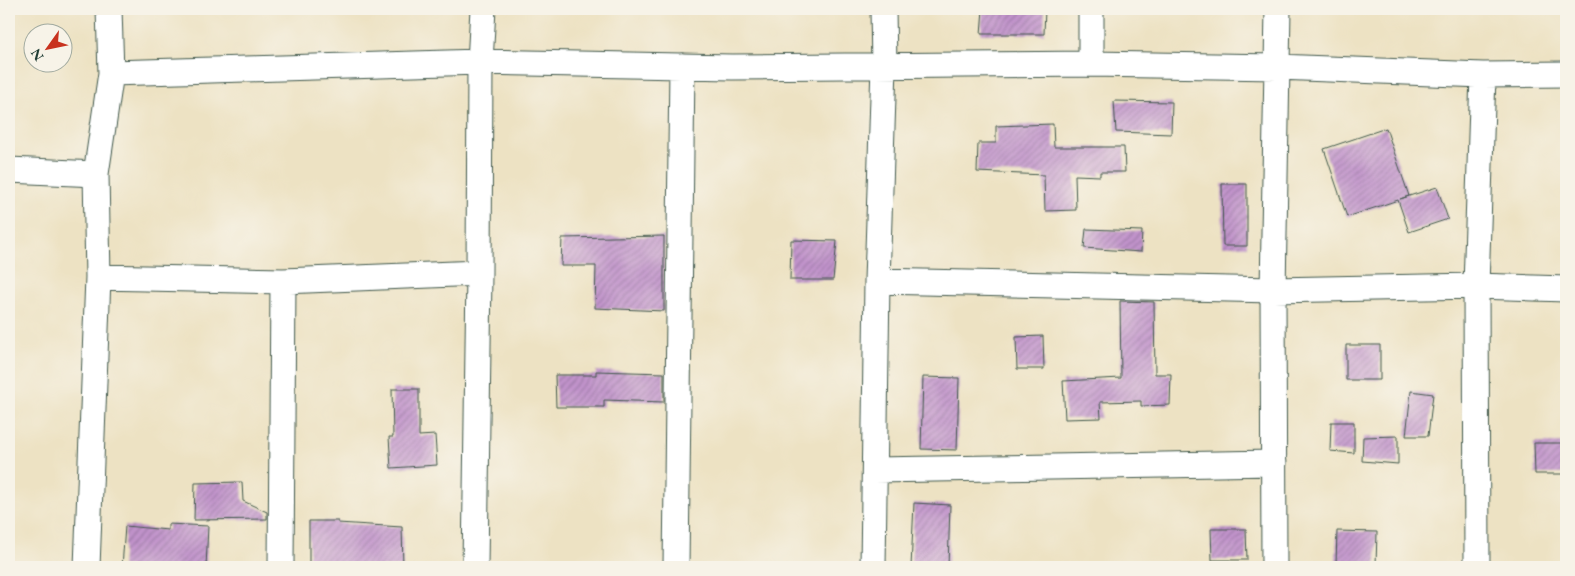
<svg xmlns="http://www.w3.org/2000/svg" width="1575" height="576" viewBox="0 0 1575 576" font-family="'EB Garamond',serif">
  <defs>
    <pattern id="building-hatch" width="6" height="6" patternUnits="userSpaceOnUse" patternTransform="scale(1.25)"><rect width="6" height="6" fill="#c193cb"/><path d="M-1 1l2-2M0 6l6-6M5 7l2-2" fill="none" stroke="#9c79a6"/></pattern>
  </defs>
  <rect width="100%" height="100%" fill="#f7f3e8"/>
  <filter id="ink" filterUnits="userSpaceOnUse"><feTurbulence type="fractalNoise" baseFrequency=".02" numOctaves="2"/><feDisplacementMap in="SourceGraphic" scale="10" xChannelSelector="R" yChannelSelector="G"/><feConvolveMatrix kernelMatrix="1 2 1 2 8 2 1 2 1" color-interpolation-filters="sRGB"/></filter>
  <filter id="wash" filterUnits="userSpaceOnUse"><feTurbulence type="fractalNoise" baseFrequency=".0096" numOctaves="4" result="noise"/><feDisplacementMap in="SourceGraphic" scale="20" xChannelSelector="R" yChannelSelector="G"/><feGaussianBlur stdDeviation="1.12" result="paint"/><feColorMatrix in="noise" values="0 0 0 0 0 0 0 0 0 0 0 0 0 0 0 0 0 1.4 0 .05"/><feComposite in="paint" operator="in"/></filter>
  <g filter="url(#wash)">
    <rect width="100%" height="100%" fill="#ede2c3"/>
    <g id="blocks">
      <!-- building -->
      <path fill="url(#building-hatch)" d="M983,9H1045L1044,34H981Z
        M1114,101L1172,102L1171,134L1116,132Z
        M1053,124L1054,147H1124L1125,172H1100V176L1075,175L1076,210L1045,211L1044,175L977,172L978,143H996V126Z
        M1386,128L1409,196L1400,199L1437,187L1448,219L1409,232L1398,200L1347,217L1324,149Z
        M1222,184H1247V246H1223Z
        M1086,229L1142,231L1141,252L1084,248Z
        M664,236V311L595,308L596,266H561L562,238Z
        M791,240L837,241L833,280H790Z
        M1120,301L1154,302L1155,374H1171L1170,405L1141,406V401L1100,402L1101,418L1065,419L1063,381L1121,378Z
        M1043,336L1044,369H1017L1016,337Z
        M1346,345H1380V380H1346Z
        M596,371L664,373V402L604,400V407H556L555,375H596Z
        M923,377L959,378L957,450L921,449Z
        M392,389H419V436L435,435L437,465L391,468L389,437H393Z
        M1411,391L1433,394L1428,436H1406Z
        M1331,422H1354V453L1330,451Z
        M1398,436V464L1362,461L1363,437Z
        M1534,443H1566V474H1535Z
        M242,482L243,501L267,512V519L194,520L195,483Z
        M914,503L950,505L948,567H911Z
        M309,521H338V523L402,527L403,567H309Z
        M168,524L208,526L206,567H122L125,526L168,530Z
        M1211,529H1246L1247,560H1212Z
        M1337,531L1377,532L1376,565L1336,564Z"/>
    </g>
  </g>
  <g filter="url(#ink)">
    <use href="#blocks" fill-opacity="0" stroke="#3e5649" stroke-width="1"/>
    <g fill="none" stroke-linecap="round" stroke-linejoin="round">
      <defs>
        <path id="minor" d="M1091,9V64
          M111,73L480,62L732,67L1091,64L1277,67L1483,75L1566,74
          M9,170L96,174
          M98,277L283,281L479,273
          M877,281L1273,290L1476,286L1566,289
          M875,470L1274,463
          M87,567L98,277L96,174L111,73L109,9
          M281,567L283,281
          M475,567L479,273L480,62L483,9
          M676,567L682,66
          M873,567L877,281L884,66L883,9
          M1274,567L1273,290L1278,9
          M1477,567L1476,286L1483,75"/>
      </defs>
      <!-- minor casing -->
      <use href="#minor" stroke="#3e5649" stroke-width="27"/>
      <!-- minor -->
      <use href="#minor" stroke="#fff" stroke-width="25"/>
    </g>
  </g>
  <!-- margin -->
  <rect width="1575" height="576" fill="none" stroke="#f7f3e8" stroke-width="30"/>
  <!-- north arrow -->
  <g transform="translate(48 48) rotate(237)"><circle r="24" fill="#f7f3e8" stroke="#a1aaa0"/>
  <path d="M0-4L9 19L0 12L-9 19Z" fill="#c8321e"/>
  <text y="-8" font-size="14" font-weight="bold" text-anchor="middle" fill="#1f3d34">N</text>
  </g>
</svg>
